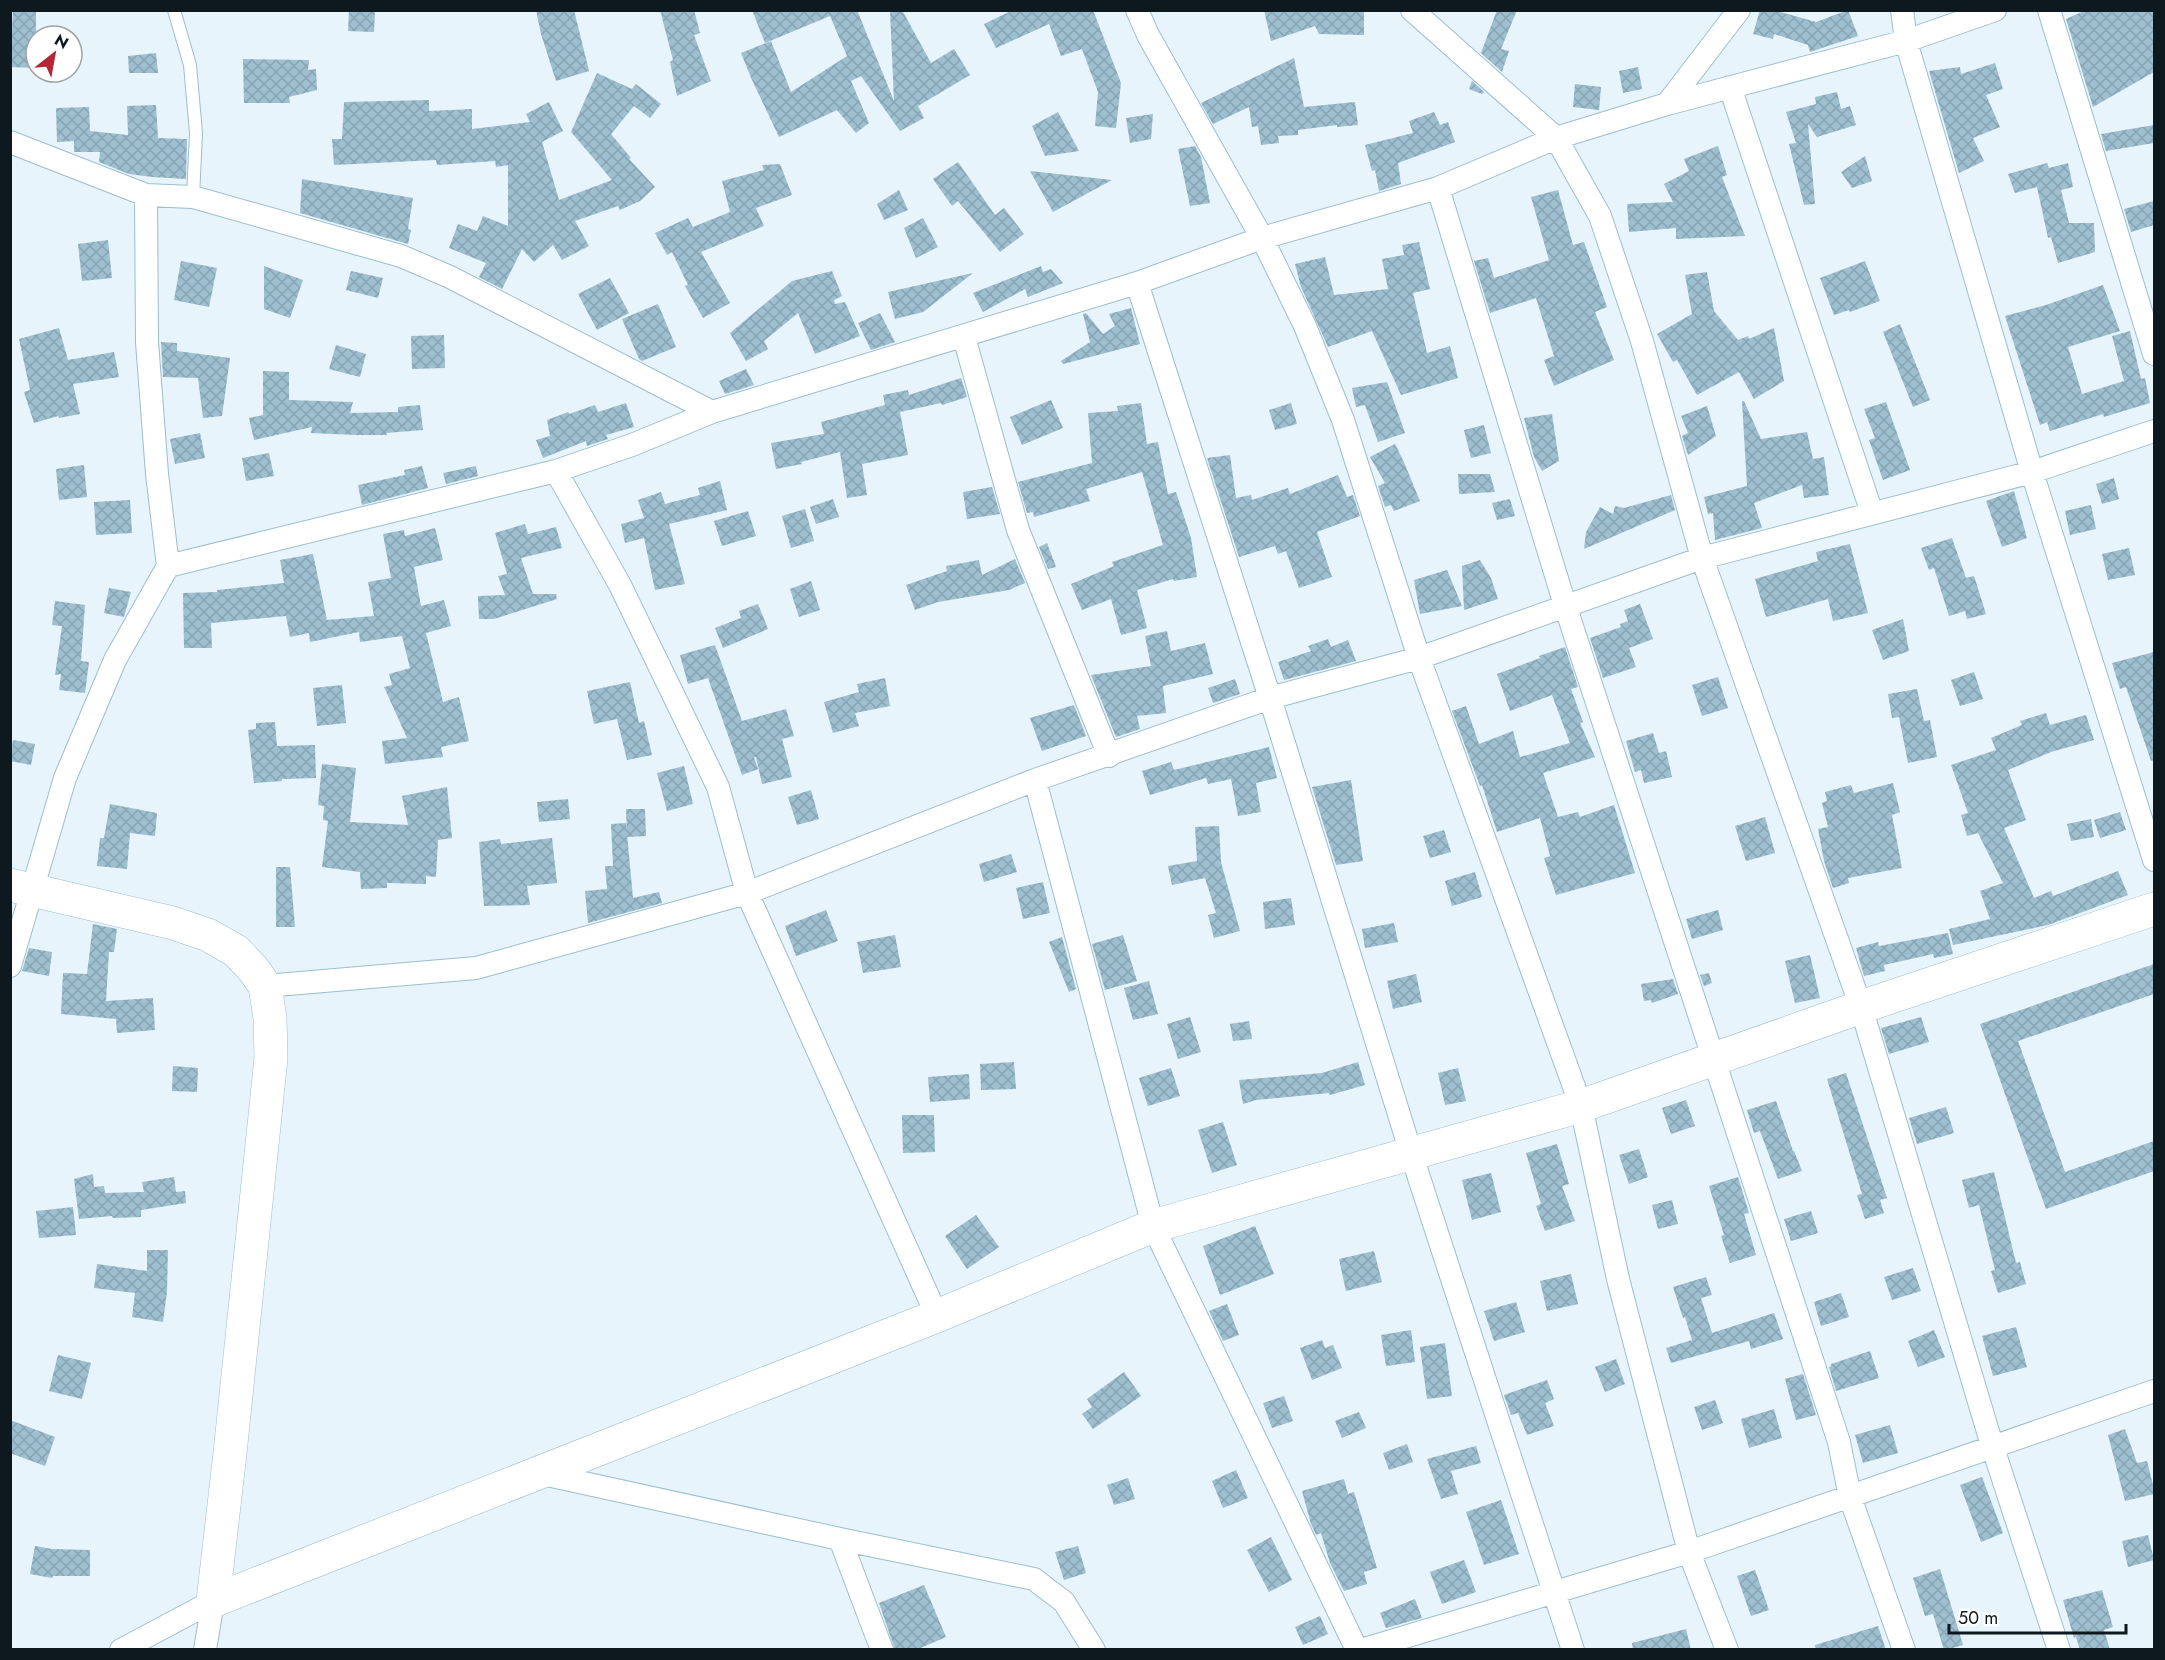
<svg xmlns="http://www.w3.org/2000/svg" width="2165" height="1660" viewBox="0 0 2165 1660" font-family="Jost,sans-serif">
  <defs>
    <pattern id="building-cross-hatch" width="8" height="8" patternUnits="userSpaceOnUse" patternTransform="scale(1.5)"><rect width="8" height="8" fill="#9dbfd0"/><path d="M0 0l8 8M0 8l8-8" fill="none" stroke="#86a4b2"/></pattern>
  </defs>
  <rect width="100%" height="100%" fill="#e7f4fb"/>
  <!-- building -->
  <path fill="url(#building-cross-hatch)" d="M13,10H36V68L10,67Z
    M349,10H375L374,32L348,31Z
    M536,10H574L589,71L556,81L541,34Z
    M660,10H694L700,33L694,35L711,81L677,96L670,62L673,60Z
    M752,10H857L894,101L890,10H902L931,63L954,49L970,75L918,106L924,118L900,131L861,76L851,81L869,123L856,133L837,110L779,137L752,80L741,53L771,41L791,92L847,56L830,16L765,43Z
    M1013,10H1093L1121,83L1116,128L1095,126L1098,92L1082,49L1061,56L1049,24L996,48L984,24Z
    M1264,10H1364V35L1319,34L1315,26L1271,41Z
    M1497,10H1517L1501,49L1509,51L1502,72L1481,53Z
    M1760,10H1774L1816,22L1848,10L1858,36L1810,52L1808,45L1774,34L1773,39L1753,34Z
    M2086,10H2154V72L2093,107L2066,19Z
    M156,53L158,73H129L128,56Z
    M1294,58L1304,107L1355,102L1358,125L1337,127V125L1298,130V135L1278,136L1279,143L1261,145L1258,126L1252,127L1249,107L1213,124L1201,103Z
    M243,59L309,60L308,70L316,69L317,90L289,97L290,103H244Z
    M1995,63L2003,89L1986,95L2000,127L1973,138L1984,161L1959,173L1929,71L1960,67L1961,74Z
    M1638,67L1642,89L1623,93L1619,71Z
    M597,73L632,89L636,84L661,104L650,118L634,106L611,134L631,158L629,159L655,187L640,201L620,210L618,206L575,221L589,246L562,260L553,245L534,262L522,249L502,289L479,277L486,263L449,248L458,224L477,231L483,216L508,226V165L496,167L495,161L437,165L436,160L334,165L332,139H342L344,102L429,100V111L472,109V129L530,122L526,114L549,102L563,131L542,142L559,200L612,180L571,132Z
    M1472,81L1484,92L1482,94L1469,89Z
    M1575,84L1601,87L1599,110L1573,107Z
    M1837,92L1841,109L1850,106L1856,125L1817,137L1808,124L1815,204L1804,205L1789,144L1796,143L1786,112L1816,104L1815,97Z
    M156,105L158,138L187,139L186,179L152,177L129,174L99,162L100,152H74V141L57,142L56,108L89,107L90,131L128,135L127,106Z
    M1058,112L1079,151L1045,156L1032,126Z
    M1434,112L1440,125L1448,122L1455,142L1398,163L1401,184L1379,191L1375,170L1372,171L1365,145L1413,133L1409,121Z
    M1153,114L1151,139L1130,143L1126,118Z
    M2154,125V143L2106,151L2101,134Z
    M1195,146L1201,157L1210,203L1190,206L1178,149Z
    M1718,146L1727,175L1722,177L1745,236L1676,239V228L1629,232L1627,204L1673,202L1664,184L1689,171L1684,159Z
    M1865,156L1872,181L1852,188L1841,172Z
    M958,162L995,215L1004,208L1024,234L1000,252L958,201L952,206L933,179Z
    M2047,163L2049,168L2068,163L2073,187L2061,190L2069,223H2094L2095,252L2058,263L2051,237L2048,238L2037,187L2015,193L2008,174Z
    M780,164L792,195L756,208L764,226L701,252L730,303L703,318L685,286L688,285L672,252L667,255L655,233L688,218L693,227L730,212L722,181L764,170L762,165Z
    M1030,171L1112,180L1053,212Z
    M302,179L413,198L408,229L411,230L408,244L300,213Z
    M899,190L908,210L884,220L877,204Z
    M1558,190L1573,245L1584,242L1607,307L1595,312L1614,360L1554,386L1544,360L1554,356L1536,298L1490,313L1474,261L1488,258L1494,278L1549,260L1531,197Z
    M2154,201V225L2131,232L2124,209Z
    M923,218L938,247L916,258L904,228Z
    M108,240L112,278L82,281L78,244Z
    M1419,242L1430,289L1413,293L1427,353L1450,346L1458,378L1401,395L1372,331L1328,347L1301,287L1295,264L1325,257L1334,295L1388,289L1382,259L1404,255L1402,245Z
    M181,261L217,268L209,307L174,300Z
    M1865,261L1880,301L1850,312L1849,310L1834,315L1820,278Z
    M264,266L303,280L290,318L264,309Z
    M1041,266L1043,272L1051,269L1063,283L1028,297L1025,289L983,312L973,293Z
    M351,271L383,278L378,298L346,290Z
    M832,271L842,296L834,300L835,304L845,302L860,336L815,354L798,313L764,341L768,349L746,361L730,333L792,281Z
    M1707,272L1714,311L1738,340L1748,336L1749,339L1774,328L1784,381L1754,399L1739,372L1697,395L1677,360L1673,362L1657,334L1692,314L1685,275Z
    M973,273L923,312L895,319L888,292Z
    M610,278L629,313L597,330L578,294Z
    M2103,285L2120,331L2068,347L2082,394L2124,381L2112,336L2130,331L2141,379L2145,378L2150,403L2104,417L2103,414L2050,431L2047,422L2040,425L2005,316L2046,305Z
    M658,304L676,347L642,361L639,359L622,319Z
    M1131,308L1140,344L1063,364L1061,361L1090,342L1083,314L1086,313L1103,334L1115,326L1109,314Z
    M880,313L895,342L871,350L858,323Z
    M1900,324L1930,400L1913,407L1883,332Z
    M59,328L68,360L114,352L119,377L73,384L80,414L59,418L58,416L34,423L24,392L30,390L19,339Z
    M444,335L445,368L412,369L411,336Z
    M161,342L177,343V351L230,358L222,416L203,418L198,378L163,377Z
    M336,345L366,354L360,377L329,369Z
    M746,369L754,385L725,394L719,381Z
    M263,371L289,372V400L353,402L350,413L398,412V407L420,405L423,430L386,433L387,435H357L311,433L312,427L254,440L249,418L263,415Z
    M961,378L967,397L942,405L941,403L900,412L908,455L862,464L867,495L847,498L840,452L801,462L802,464L776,469L771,443L824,434L821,422L885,405L883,395L908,390L909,395Z
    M1387,382L1405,433L1378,442L1365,405L1356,407L1352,388Z
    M1051,400L1063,428L1022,445L1010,417Z
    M1742,401H1744L1761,439L1807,432L1813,459L1824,457L1829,495L1804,498L1802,485L1754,503L1762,528L1715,540L1713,513L1708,514L1704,497L1747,486Z
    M1886,402L1910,470L1883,480L1869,440L1875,438L1864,409Z
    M626,403L634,427L606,435L608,439L587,446L586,441L543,458L536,440L550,436L547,420L568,412L569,414L595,405L598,412Z
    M1141,403L1147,444L1158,442L1168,494L1176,492L1191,538L1197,577L1174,581L1173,579L1137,590L1147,628L1121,635L1111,599L1082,610L1071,584L1114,566L1112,562L1163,545L1142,472L1086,489L1090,501L1034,517L1033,512L1027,513L1018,482L1092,463L1088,413L1118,411L1117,406Z
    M1291,403L1297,424L1275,430L1269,410Z
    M1707,406L1716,436L1688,455L1682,436L1688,433L1681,416Z
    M1552,414L1559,461L1542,471L1534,457L1524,418Z
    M1484,425L1491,453L1471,458L1464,430Z
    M200,433L205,458L175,464L170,439Z
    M1395,444L1403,460L1420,501L1394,511L1391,505L1385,507L1378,486L1385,483L1370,457Z
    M269,453L274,476L246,481L242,458Z
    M1230,455L1236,498L1251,495L1252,500L1288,488L1290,494L1338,475L1347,497L1353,495L1360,516L1317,532L1332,577L1299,588L1286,551L1278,554L1275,546L1239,557L1207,458Z
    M84,465L87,497L59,500L56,469Z
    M422,466L428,488L362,505L358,485L405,475L404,470Z
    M476,466L478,476L446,484L443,473Z
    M1458,474H1490L1495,492L1459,494Z
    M2114,478L2119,499L2102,504L2096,484Z
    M720,481L727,510L669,524L685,584L655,590L644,538L625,543L621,524L644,518L638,500L661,492L665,504L700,495L698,488Z
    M992,487L1000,514L967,519L963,492Z
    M2014,491L2027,538L2002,547L1986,501Z
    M1671,495L1675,510L1584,549L1586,532L1600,507L1613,514L1615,506L1624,508Z
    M833,499L839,517L816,524L810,507Z
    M1510,499L1515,516L1497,520L1492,503Z
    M130,500L132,533L96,535L94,502Z
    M2091,505L2096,529L2070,535L2065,511Z
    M805,509L814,541L791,548L782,516Z
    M748,511L756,536L722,546L714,521Z
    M525,524L528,534L556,527L562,548L521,558L533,594H556L557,599L494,619H479L478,596L505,595L498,576L507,574L495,533Z
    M435,528L443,560L414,567L421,606L444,600L451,626L426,633L443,702L459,697L469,741L441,747L443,757L385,764L382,741L407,738L384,687L392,685L389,674L410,668L402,636L360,642L359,632L310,642L309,633L290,637L286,616L211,623L212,648H184L183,593L217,592V590L284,583L280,560L313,554L327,620L374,616L368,582L391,578L383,534L404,530L405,536Z
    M1952,538L1966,578L1974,576L1986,614L1967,619L1965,611L1949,616L1934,568L1929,570L1921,548Z
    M1047,543L1056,567L1048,569L1039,547Z
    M1850,544L1868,613L1833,621L1828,599L1766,617L1755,579L1818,561L1816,552Z
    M2129,548L2135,575L2108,580L2102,554Z
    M1015,559L1025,583L1009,590L938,602L915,610L906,585L947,571L946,566L979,560L982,575Z
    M1480,560L1491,578L1498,599L1464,610L1462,566Z
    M1447,570L1462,606L1420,614L1414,580Z
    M811,581L820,610L799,617L790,589Z
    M109,588L131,592L124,617L104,613Z
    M55,601L85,605L81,661L89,662L85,693L59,690L61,674L55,675L62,626L52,625Z
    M758,604L768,629L723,648L715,628L741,618L739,611Z
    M1640,604L1653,639L1629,648L1636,667L1603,678L1590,638L1621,627L1620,624L1628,621L1624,610Z
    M1903,619L1909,651L1883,660L1872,630Z
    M1167,631L1171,651L1205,643L1213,674L1163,686L1166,713L1137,716L1140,729L1116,737L1091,675L1151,666L1145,636Z
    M1328,639L1331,647L1348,640L1356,661L1284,680L1278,662L1311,651L1308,646Z
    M715,645L742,721L786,709L794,736L782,739L792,777L762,784L756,757H754L758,769L742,775L708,678L688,684L680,655Z
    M1565,647L1578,687L1571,689L1583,722L1580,723L1595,757L1543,773L1558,817L1578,812L1580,817L1614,805L1635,873L1556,895L1544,858L1550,856L1540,818L1497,832L1482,785L1480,786L1452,711L1466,706L1479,744L1513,731L1520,757L1570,743L1552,695L1510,711L1497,674L1540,658L1539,656Z
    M2154,652V760L2151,761L2126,687L2120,689L2112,663Z
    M1974,672L1983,699L1960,706L1951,680Z
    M1718,677L1728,708L1702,716L1692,685Z
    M885,678L890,706L855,713L859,726L833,733L824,702L859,692L857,684Z
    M1235,679L1240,694L1213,703L1208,688Z
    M630,682L639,723L644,721L652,755L627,760L617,719L594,724L587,691Z
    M342,685L346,723L317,726L313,688Z
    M1917,689L1924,721L1930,720L1937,757L1908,763L1899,717L1892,718L1888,694Z
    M1074,705L1086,736L1042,751L1030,718Z
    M2046,713L2050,725L2086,715L2094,740L2051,752L2008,770L2026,820L2004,828L2034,898L2051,891L2053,896L2118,871L2128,895L2048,925L1953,945L1949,929L1990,919L1980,891L2003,883L1978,833L1967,836L1961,815L1968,813L1951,765L1996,750L1991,738L2022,725L2020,721Z
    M275,722L277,746L315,745L316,778L282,779V781L254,783L248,730L256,729V723Z
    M1653,733L1659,753L1666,751L1672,777L1644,783L1641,770L1635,772L1626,741Z
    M13,740L35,744L31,765L10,761Z
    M1269,747L1277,778L1256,783L1261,812L1238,816L1231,779L1208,784L1206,778L1150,795L1142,771L1171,762L1174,770Z
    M322,764L356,768L350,822L408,825L402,796L447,787L452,838L438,840L436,877L426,876V884L387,883V888L361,889L360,872L322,867L328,821L323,820L324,806L318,805Z
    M684,766L693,804L667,811L657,773Z
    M1351,780L1363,861L1336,865L1312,787Z
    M1893,783L1900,812L1892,815L1902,868L1848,878L1849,883L1833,888L1824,861L1818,829L1828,827L1822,803L1827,801L1825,792L1851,785L1854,793Z
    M811,790L819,819L797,825L788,797Z
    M568,799L570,819L539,822L537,802Z
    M110,804L157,813L155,836L130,833L127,869L97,866L100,838H104Z
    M626,809H645L646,836L627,837Z
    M2120,812L2126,830L2100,838L2094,820Z
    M1765,817L1775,853L1746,861L1735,826Z
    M2091,819L2094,837L2071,841L2067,824Z
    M626,823L633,898L659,892L662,903L588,923L585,891L607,889L605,866H613L611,824Z
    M1219,826L1221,862L1240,931L1214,938L1208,915L1216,913L1205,878L1172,885L1168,866L1197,861L1195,827Z
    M1444,830L1451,852L1430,858L1423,836Z
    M552,838L557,883L527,886L530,905L484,906L479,842L500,839L501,844Z
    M1011,854L1017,872L984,882L979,864Z
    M276,867H290L295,927H276Z
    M1475,872L1482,897L1452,906L1445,881Z
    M1043,882L1050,913L1023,919L1016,888Z
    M1291,898L1295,925L1265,929L1263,902Z
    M826,910L838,941L796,956L785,926Z
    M1718,910L1723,930L1692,939L1686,919Z
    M1394,923L1398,942L1365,948L1362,929Z
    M93,924L117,929L114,952H109L106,1001L153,998L155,1030L117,1033L116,1019L61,1014L63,973L87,974Z
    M1948,933L1953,954L1934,958L1933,954L1884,965L1885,971L1864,976L1856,948L1878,942L1879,946Z
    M895,935L901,967L863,973L857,942Z
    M1123,935L1137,981L1105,990L1092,944Z
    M1062,937L1076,989L1069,992L1049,942Z
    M29,948L52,952L49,976L22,971Z
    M1810,955L1820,998L1795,1003L1785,961Z
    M2154,964V994L2018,1041L2065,1172L2154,1141V1171L2046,1209L1980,1024Z
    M1709,973L1712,983L1704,986L1700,975Z
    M1416,974L1422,1002L1393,1009L1387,981Z
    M1673,979L1678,994L1652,1003L1651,1000L1644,1001L1641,984Z
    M1149,981L1158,1014L1133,1020L1124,988Z
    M1190,1017L1201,1052L1178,1059L1167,1024Z
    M1921,1017L1929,1042L1889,1054L1881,1028Z
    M1249,1021L1252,1039L1233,1041L1230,1024Z
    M1014,1062L1016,1089L981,1090L980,1064Z
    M1358,1062L1365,1085L1330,1095L1329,1093L1256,1100L1243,1104L1239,1080L1322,1073Z
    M173,1066L198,1068L197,1092L172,1091Z
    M1171,1068L1180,1096L1148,1106L1139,1078Z
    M1458,1068L1466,1101L1445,1105L1438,1073Z
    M1846,1073L1887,1198L1880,1200L1884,1213L1865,1219L1857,1195L1862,1194L1827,1079Z
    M969,1074L970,1099L930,1102L928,1077Z
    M1686,1100L1695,1126L1671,1134L1662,1108Z
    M1776,1101L1793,1151H1794L1802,1171L1778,1179L1760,1131L1754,1133L1747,1110Z
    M1946,1107L1954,1133L1917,1144L1909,1118Z
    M902,1115H934L935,1152L903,1153Z
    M1223,1122L1237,1165L1212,1173L1198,1130Z
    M1557,1144L1569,1184L1562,1186L1575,1221L1545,1231L1536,1206L1541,1204L1526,1153Z
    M1639,1149L1648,1177L1629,1184L1619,1155Z
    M1994,1172L2016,1263L2020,1262L2026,1284L1998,1293L1991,1271L1995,1270L1979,1205L1969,1208L1962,1180Z
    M1491,1173L1501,1212L1472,1220L1462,1180Z
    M93,1174L94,1187L104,1186L105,1193L144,1192L142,1182L174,1177L176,1192L185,1191L186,1203L141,1210V1217L113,1218L112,1216L79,1219L74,1179Z
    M1738,1177L1749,1213L1744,1214L1756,1255L1730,1263L1721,1236L1724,1235L1709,1186Z
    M1672,1200L1678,1224L1658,1229L1652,1205Z
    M73,1207L76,1235L39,1238L36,1211Z
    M1811,1211L1818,1233L1791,1241L1784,1219Z
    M976,1215L999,1247L967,1269L945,1236Z
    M1255,1226L1274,1274L1220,1295L1203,1246Z
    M147,1250H168L167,1292L163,1322L132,1317L135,1293L94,1288L97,1264L147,1271Z
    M1374,1251L1382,1282L1346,1291L1339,1259Z
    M1913,1268L1921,1291L1892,1300L1884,1277Z
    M1571,1274L1578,1304L1547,1311L1540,1281Z
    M1706,1277L1712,1295L1701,1298L1712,1333L1774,1313L1783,1339L1751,1349L1749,1341L1671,1363L1666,1348L1692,1340L1685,1317L1683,1318L1673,1287Z
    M1841,1293L1849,1317L1821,1326L1814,1302Z
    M1516,1302L1525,1332L1494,1341L1484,1311Z
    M1227,1304L1239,1335L1223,1341L1209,1311Z
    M2016,1327L2027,1367L1993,1376L1982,1336Z
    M1411,1330L1415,1362L1386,1366L1381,1335Z
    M1934,1330L1945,1357L1918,1367L1908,1341Z
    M1322,1340L1325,1348L1333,1345L1342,1368L1312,1380L1300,1348Z
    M1445,1343L1452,1396L1427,1399L1420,1347Z
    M1870,1351L1879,1378L1836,1391L1829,1367L1831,1366V1364Z
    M58,1355L91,1363L82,1399L49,1391Z
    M1616,1359L1625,1384L1605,1392L1595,1367Z
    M1124,1372L1141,1396L1093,1429L1082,1414L1092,1407L1087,1399Z
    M1803,1374L1816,1415L1796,1420L1785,1379Z
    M1547,1380L1554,1399L1545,1403L1554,1426L1527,1435L1518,1413L1511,1415L1504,1395Z
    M1284,1396L1293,1421L1272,1428L1263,1403Z
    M1715,1400L1723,1423L1702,1430L1694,1407Z
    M1774,1409L1782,1438L1749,1448L1741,1419Z
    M1359,1412L1366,1428L1342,1438L1335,1421Z
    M10,1420L55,1437L45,1466L10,1453Z
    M1890,1425L1898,1453L1863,1463L1855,1435Z
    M2125,1429L2137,1463L2147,1461L2154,1489V1494L2125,1501L2108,1435Z
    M1407,1444L1413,1462L1389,1470L1383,1453Z
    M1476,1446L1481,1463L1451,1471L1458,1494L1441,1499L1427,1459Z
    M1236,1470L1248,1498L1223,1508L1212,1481Z
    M1982,1477L2003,1533L1981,1542L1960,1485Z
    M1128,1478L1135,1499L1114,1505L1107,1485Z
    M1344,1479L1348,1494L1354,1492L1377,1568L1364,1572L1367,1584L1344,1591L1330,1563L1321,1533L1316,1535L1311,1524L1302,1491Z
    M1501,1500L1519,1554L1484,1565L1466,1512Z
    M2148,1535L2154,1560L2128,1567L2122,1541Z
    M1271,1537L1292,1580L1269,1592L1247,1550Z
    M35,1546L52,1549L90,1550V1576H53L52,1578L30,1574Z
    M1078,1546L1086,1573L1064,1580L1055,1552Z
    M1464,1560L1476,1592L1442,1604L1430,1572Z
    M1940,1569L1963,1645L1946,1650H1944L1933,1614L1925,1616L1913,1578Z
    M1755,1570L1769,1610L1751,1616L1737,1576Z
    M924,1585L946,1637L916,1650H895L879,1603Z
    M2102,1590L2113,1627L2104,1630L2110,1650H2080L2076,1637L2074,1638L2063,1600Z
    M1415,1599L1422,1618L1386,1628L1380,1613Z
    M1320,1616L1328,1634L1303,1645L1295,1627Z
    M1878,1626L1886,1650H1816L1815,1645Z
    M1686,1629L1691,1650H1633L1632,1643Z"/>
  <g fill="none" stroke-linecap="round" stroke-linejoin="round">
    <defs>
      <path id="lane" d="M174,10L190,65L196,133L193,197"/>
      <path id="street" d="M1137,10L1148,35L1262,238L1305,326L1343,420L1419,658L1581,1106L1618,1279L1689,1552L1727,1650
        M1412,10L1556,138L1600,216L1642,341L1702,558L1861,1007L1992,1445L2059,1650
        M1902,10L1906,41L2032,472L2154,860
        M2049,10L2154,354
        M1730,87L1872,513
        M1667,104L1739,10
        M10,142L146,195L193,197L401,256L450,277L712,412
        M1438,188L1565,605L1839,1442L1850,1497L1904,1650
        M146,195L147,342L157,474L168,566
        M1137,283L1270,698L1411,1153L1573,1650
        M964,337L1018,530L1109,756
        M556,471L620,585L718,787L747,893L937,1316
        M1035,780L1153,1226L1357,1650
        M10,966L65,778L115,660L168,566L556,471L632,445L712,412L1137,283L1262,238L1438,188L1556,138L1667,104L1906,41L1995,10
        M265,986L476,968L747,893L1035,780L1270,698L1419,658L1702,558L2032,472L2154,431
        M538,1473L840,1539
        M121,1650L213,1601
        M205,1650L213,1601
        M882,1650L840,1539L1034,1579L1064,1602L1094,1650
        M1361,1650L1689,1552L2154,1391"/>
      <path id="secondary" d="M10,885L173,923L208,935L236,951L254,970L265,986L270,1018L271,1058L230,1453L213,1601L937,1316L1153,1226L1581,1106L1861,1007L2154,909"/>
    </defs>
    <!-- lane casing -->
    <use href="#lane" stroke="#9cbece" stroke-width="14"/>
    <!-- street casing -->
    <use href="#street" stroke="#9cbece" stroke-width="24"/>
    <!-- secondary casing -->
    <use href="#secondary" stroke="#9cbece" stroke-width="34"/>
    <!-- lane -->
    <use href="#lane" stroke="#fff" stroke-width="12"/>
    <!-- street -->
    <use href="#street" stroke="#fff" stroke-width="22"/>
    <!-- secondary -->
    <use href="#secondary" stroke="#fff" stroke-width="33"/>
  </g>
  <!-- border -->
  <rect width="2165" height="1660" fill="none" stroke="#0d191f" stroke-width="24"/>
  <!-- north arrow -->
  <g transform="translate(54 54) rotate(31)"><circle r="28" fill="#ffffff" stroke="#9ea3a5" stroke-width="1.5"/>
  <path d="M0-4.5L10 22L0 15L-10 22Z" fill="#b62438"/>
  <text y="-9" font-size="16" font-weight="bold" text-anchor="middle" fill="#0d191f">N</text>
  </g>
  <!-- scale -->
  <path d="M1949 1624v9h177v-9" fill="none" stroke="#0d191f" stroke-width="3"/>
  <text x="1958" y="1624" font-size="18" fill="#0d191f" stroke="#ffffff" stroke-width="4.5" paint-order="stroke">50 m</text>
</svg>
